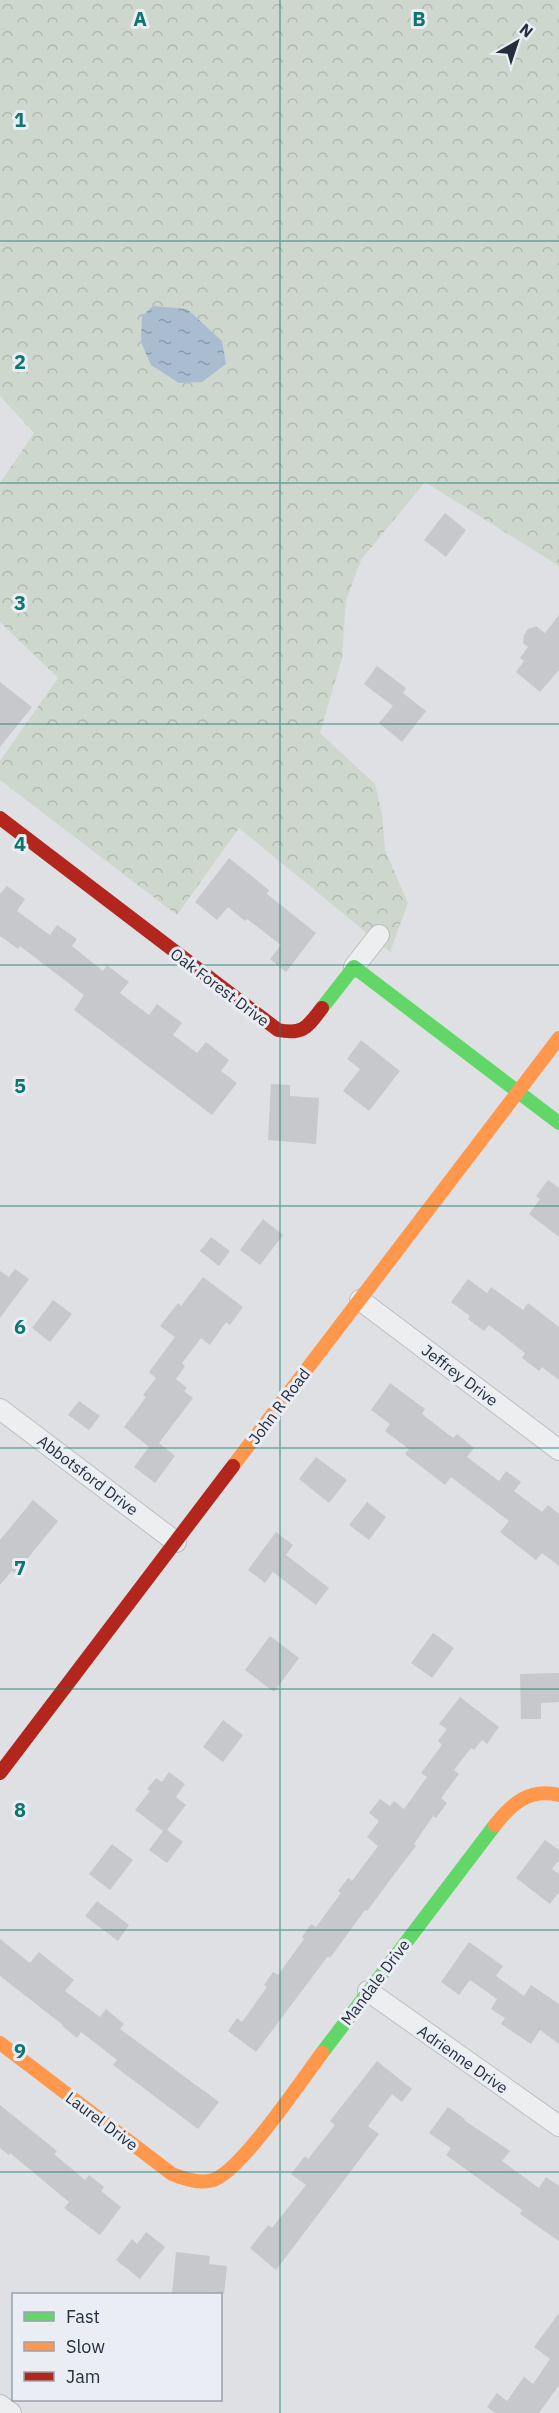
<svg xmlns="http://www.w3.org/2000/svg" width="559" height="2413" viewBox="0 0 559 2413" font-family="'IBM Plex Sans',sans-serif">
  <defs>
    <pattern id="forest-crowns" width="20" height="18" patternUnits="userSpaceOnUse" patternTransform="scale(1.5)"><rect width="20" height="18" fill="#ced7ce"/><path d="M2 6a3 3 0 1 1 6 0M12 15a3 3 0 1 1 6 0" fill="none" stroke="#b1b9b2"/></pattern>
    <pattern id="water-ripples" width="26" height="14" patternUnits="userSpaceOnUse" patternTransform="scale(1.5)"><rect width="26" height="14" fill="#aabdd0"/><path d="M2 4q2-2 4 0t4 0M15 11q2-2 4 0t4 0" fill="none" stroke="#8a9aaa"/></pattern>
  </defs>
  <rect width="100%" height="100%" fill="#dee0e3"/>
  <!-- forest -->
  <path fill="url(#forest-crowns)" d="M0,0H559V566L425,482L361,560L346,600L342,658L320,733L375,784L382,814L385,850L408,903L390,952L239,828L177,915L0,780V761L58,678L0,622V483L34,433L0,396Z"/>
  <!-- water -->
  <path fill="url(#water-ripples)" d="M153,306L187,309L222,341L226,364L202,382L179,383L151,365L141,342L142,316Z"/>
  <!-- building -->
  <path fill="#c6c8cb" d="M445,513L466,530L446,557L424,540Z
    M559,615V670L540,692L516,672L524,661L520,658L528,647L523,643L524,635L528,629L536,626L545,633Z
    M377,666L406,688L403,693L426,711L402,742L379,723L393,706L364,684Z
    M0,682L32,707L0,747Z
    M229,858L269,890L267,894L316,933L286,972L270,959L281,945L247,919L245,921L228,907L217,920L195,902Z
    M7,886L25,899L17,911L50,935L57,925L77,939L72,946L103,971L107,965L129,982L120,993L149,1015L157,1004L182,1023L173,1035L197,1053L206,1042L229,1060L221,1071L237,1083L212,1115L74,1010L84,995L20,946L18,949L0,936V894Z
    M361,1040L400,1071L369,1111L343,1091L360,1069L347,1059Z
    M271,1084L290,1085V1096L319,1098L316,1144L268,1140Z
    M548,1180L559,1188V1237L529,1214L540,1199L536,1196Z
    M263,1219L283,1235L260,1265L240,1250Z
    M211,1237L230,1251L219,1266L200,1251Z
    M15,1269L29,1279L0,1318V1271L9,1277Z
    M203,1277L243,1307L230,1325L226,1322L210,1345L201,1338L182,1363L185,1366L176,1379L187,1388L184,1391L193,1398L159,1443L175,1456L155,1483L134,1467L149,1447L124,1427L146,1397L143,1395L156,1378L149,1372L175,1337L160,1326L178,1303L181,1306Z
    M468,1279L487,1293L491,1287L523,1310L528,1303L559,1327V1380L542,1367L539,1371L522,1358L525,1353L489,1325L484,1331L468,1319L470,1316L451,1302Z
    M53,1300L72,1314L50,1342L32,1328Z
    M390,1383L425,1409L422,1414L453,1438L457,1434L474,1448L467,1457L499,1481L506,1471L521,1482L514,1491L542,1512L548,1505L559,1514V1566L542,1553L536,1560L500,1532L509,1521L451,1477L445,1485L405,1454L409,1449L385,1431L390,1424L371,1410Z
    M79,1401L100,1416L89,1430L68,1415Z
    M316,1457L347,1480L329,1503L299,1479Z
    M33,1500L58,1521L15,1574L12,1571L0,1585V1540Z
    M367,1502L386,1517L369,1540L349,1525Z
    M276,1532L293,1545L286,1555L329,1588L316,1605L273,1572L265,1583L248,1570Z
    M433,1633L454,1648L432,1678L411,1663Z
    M270,1636L299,1658L274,1692L245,1670Z
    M559,1673V1702L541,1703V1719H521L520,1674Z
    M460,1697L499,1727L487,1744L482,1740L474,1750L471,1748L454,1770L459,1774L441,1798L447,1803L436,1818L433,1816L414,1844L416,1846L402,1864L367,1911L365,1910L330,1958L328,1956L256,2052L228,2031L237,2018L242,2022L267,1987L264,1985L273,1972L278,1975L304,1939L302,1937L311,1924L316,1927L341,1893L338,1891L348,1878L352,1881L378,1846L367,1837L379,1821L369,1813L380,1799L390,1806L394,1801L404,1809L427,1777L421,1773L442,1745L438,1741L447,1729L439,1724Z
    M223,1720L243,1735L223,1762L203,1747Z
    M169,1772L185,1784L176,1797L186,1805L167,1830L183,1842L167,1863L149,1850L163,1831L135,1810L150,1791L147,1789L156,1778L162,1782Z
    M545,1840L559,1850V1860L552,1869L559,1874V1892L550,1904L516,1878Z
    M112,1844L133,1860L110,1890L89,1874Z
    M97,1901L129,1925L118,1941L85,1916Z
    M0,1939L30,1963L39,1952L74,1980L65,1991L100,2017L106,2009L124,2024L120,2029L219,2102L198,2129L113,2065L117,2060L81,2032L77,2038L62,2026L63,2025L0,1976Z
    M469,1942L503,1966L496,1976L524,1996L531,1985L559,2004V2044L540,2030L531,2044L501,2024L505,2018L491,2009L497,1999L470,1980L459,1995L441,1982Z
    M377,2061L412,2089L402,2102L392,2094L368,2126L379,2134L276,2270L250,2248L268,2225L272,2228L306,2185L291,2174L305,2156L308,2159L335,2125L330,2121Z
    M0,2105L57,2151L54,2154L85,2180L89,2175L104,2187L101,2191L121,2207L100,2235L64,2208L69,2202L10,2153L9,2155L0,2148Z
    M448,2107L465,2119L464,2120L510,2151L502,2161L539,2188L546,2177L559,2186V2241L520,2214L522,2210L446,2155L451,2148L429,2133Z
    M146,2232L165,2247L140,2279L116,2260L132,2239L137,2244Z
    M176,2252L210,2256L209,2264L227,2266L224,2294L206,2292V2295H172Z
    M559,2313V2385L539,2413H495L487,2407L497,2393L507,2401L524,2377L533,2384L550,2359L534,2347Z"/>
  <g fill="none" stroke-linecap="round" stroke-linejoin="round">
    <defs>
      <path id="street" d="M354,967L379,935
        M360,1300L559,1450
        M0,1409L176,1542
        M368,1991L559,2126
        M0,2405L11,2413"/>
    </defs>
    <!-- street casing -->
    <use href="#street" stroke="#bcbec1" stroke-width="22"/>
    <!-- street -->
    <use href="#street" stroke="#edeef0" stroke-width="20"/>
    <!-- fast -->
    <path stroke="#63d668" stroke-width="14" d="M322,1008L354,967L559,1123
      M322,2053L495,1825"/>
    <!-- slow -->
    <path stroke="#ff974d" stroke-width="14" d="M233,1466L559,1038
      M495,1825C512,1803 530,1788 559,1795
      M0,2043L172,2174C185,2179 199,2184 213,2180C241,2171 301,2081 322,2053"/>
    <!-- jam -->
    <path stroke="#b3261e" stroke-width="14" d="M0,818L278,1030C304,1035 307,1027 322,1008
      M0,1773L233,1466"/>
  </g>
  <!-- grid -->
  <path fill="none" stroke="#0f766e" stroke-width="1.5" stroke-opacity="0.55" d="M280,0V2413M0,241H559M0,483H559M0,724H559M0,965H559M0,1206H559M0,1448H559M0,1689H559M0,1930H559M0,2172H559"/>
  <g text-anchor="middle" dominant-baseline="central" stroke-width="6" stroke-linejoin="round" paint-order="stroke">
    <!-- street labels -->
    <g font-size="16" fill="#252e3c" stroke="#eaeef4">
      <text transform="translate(220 987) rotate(37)">Oak Forest Drive</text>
      <text transform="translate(460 1375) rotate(37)">Jeffrey Drive</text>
      <text transform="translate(279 1406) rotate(-53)">John R Road</text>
      <text transform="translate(88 1475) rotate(37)">Abbotsford Drive</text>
      <text transform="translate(375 1982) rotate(-53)">Mandale Drive</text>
      <text transform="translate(463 2059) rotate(35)">Adrienne Drive</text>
      <text transform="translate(102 2121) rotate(37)">Laurel Drive</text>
    </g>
  </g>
  <g font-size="20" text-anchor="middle" font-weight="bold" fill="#0f766e" stroke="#eaeef4" stroke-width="6" stroke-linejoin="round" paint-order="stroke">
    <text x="140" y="26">A</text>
    <text x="419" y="26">B</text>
    <text x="20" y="127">1</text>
    <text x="20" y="369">2</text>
    <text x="20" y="610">3</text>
    <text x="20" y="851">4</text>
    <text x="20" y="1093">5</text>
    <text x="20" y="1334">6</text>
    <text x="20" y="1575">7</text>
    <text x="20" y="1817">8</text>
    <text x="20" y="2058">9</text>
  </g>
  <!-- legend -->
  <rect x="12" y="2293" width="210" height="108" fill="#eaeef4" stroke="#9ba1aa" stroke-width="1.5"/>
  <rect x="24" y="2312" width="30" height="9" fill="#63d668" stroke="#9ba1aa" stroke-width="1.5"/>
  <text x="66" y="2323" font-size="18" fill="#252e3c">Fast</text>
  <rect x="24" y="2342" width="30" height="9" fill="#ff974d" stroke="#9ba1aa" stroke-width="1.5"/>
  <text x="66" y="2353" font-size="18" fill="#252e3c">Slow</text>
  <rect x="24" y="2372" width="30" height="9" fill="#b3261e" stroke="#9ba1aa" stroke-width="1.5"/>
  <text x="66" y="2383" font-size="18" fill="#252e3c">Jam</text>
  <!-- north arrow -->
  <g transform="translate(517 42) rotate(39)" stroke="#eaeef4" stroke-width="4.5" paint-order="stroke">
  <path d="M0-4.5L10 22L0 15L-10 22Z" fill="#252e3c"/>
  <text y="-9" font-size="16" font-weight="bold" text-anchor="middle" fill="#252e3c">N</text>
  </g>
</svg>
